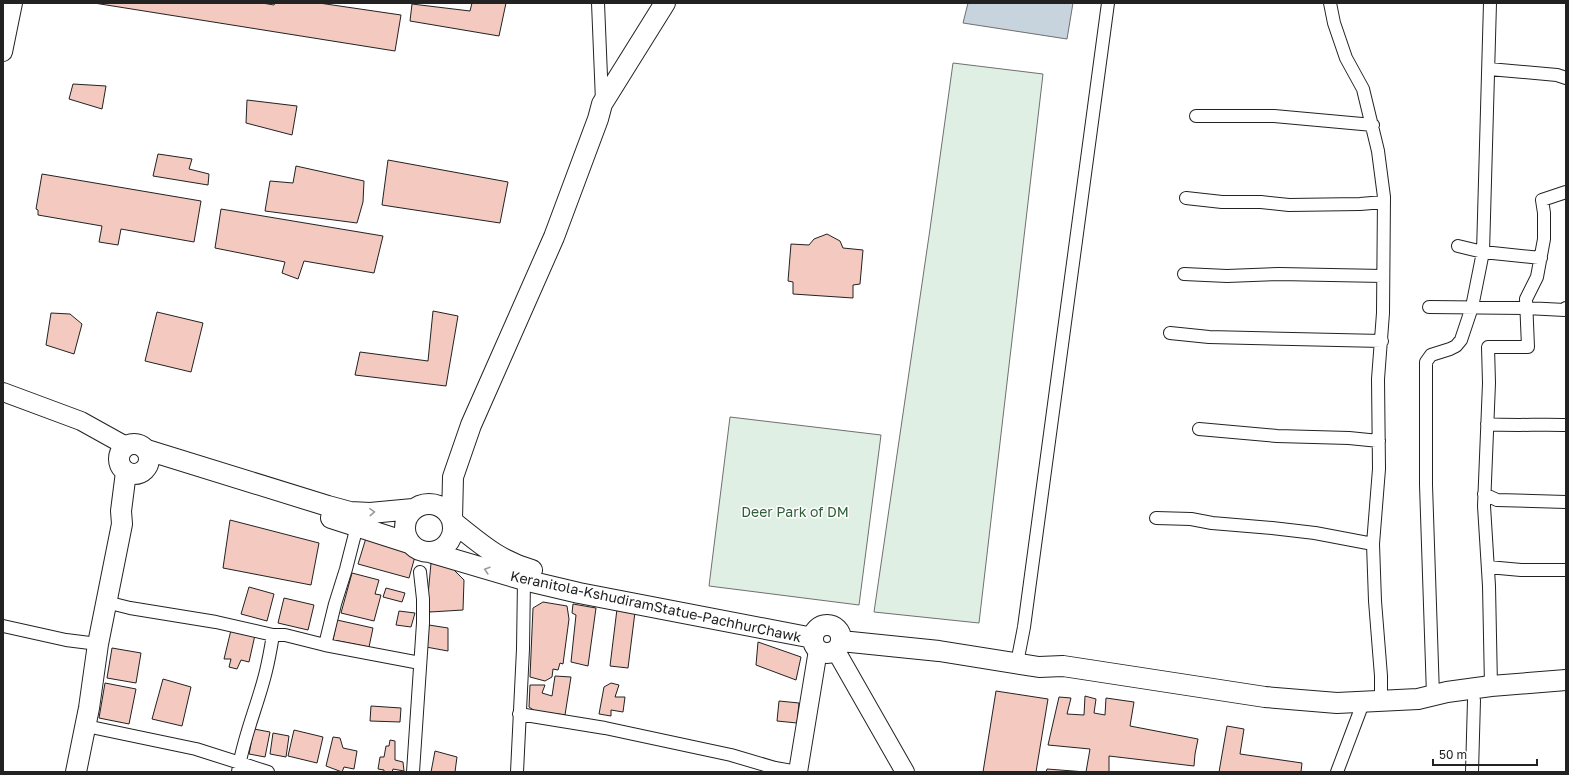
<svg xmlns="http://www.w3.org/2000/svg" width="1569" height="775" viewBox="0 0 1569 775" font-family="'Golos Text',sans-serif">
  <rect width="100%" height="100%" fill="#fff"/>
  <!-- green -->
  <path fill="#e0efe3" stroke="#6f6f6f" d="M953,63L1043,74L979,623L874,612L930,229Z
    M730,417L881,435L859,605L709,586Z"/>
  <!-- water -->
  <path fill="#c7d3dd" stroke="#6f6f6f" d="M968,3H1073L1067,39L963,23Z"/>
  <!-- building -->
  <path fill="#f3c9c0" stroke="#222" d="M94,3H262L274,5L275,3H319L401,15L395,51Z
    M472,3H506L499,36L410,21L412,4L470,11Z
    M73,84L106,86L102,109L69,99Z
    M247,100L297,106L292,135L246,123Z
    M158,154L192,159L189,169L209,174L208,185L153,176Z
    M388,160L508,182L500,223L382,205Z
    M296,166L364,181L363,202L357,223L265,211L270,181L293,183Z
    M42,174L201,201L194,242L121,229L118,245L99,242L102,226L38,215V210L36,209Z
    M221,209L383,236L374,273L304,261L298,279L282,273L285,262L215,248Z
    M827,234L840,241L843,248L863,250L860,284L853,285V298L793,294V282L788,281L791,244L809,245L814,239Z
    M433,311L458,316L446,386L355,375L360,352L428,361Z
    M157,312L203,323L191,372L145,361Z
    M51,313L70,314L82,324L74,354L46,345Z
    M230,520L319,543L311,585L223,568Z
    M366,538L416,553L409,578L358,564Z
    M431,563L450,566L464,580L463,610L430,612L427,606Z
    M352,573L379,580L375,594L381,595L374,621L341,613Z
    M249,587L274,594L267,621L241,614Z
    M386,588L405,593L402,602L383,597Z
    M284,598L314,605L308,630L278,623Z
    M543,602L567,606L569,619L563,664L560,663L558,670L553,669L552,677L545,681L530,677L533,608Z
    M573,604L596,608L588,666L571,662L576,615L572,613Z
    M617,609L635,612L628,668L610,666Z
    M399,611L415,613L411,627L396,625Z
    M337,620L373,628L369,647L333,640Z
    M429,625L448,628V651L426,647Z
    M231,630L255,635L249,662L241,660L237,669L229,667L231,659H224Z
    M758,642L801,657L796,680L756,665Z
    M112,648L141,653L136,683L107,678Z
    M555,676L571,677L565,715L535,711L529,707L530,685H545L542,693L552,696Z
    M163,679L191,687L182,726L152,719Z
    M105,683L136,689L129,724L99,718Z
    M611,683L619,685L615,697H625L623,712L611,710V716L599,714L604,687Z
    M996,691L1048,699L1036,772H983Z
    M1085,696L1096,699L1094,713L1105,715L1106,698L1134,702L1130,726L1198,739L1195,754L1194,766L1109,756V772H1046L1047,769L1086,772L1090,749L1048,745L1059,697L1071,698L1067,714L1084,715Z
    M779,701L799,703L797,723L777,721Z
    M371,706L401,708L400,722L370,721Z
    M1227,726L1244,729L1240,754L1302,763L1301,772H1219Z
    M254,729L270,732L265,757L249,754Z
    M294,730L323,737L317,763L288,756Z
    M273,733L289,736L286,757L270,754Z
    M333,737L340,738L343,748L357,751L354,769L344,767L342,772L326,766Z
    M390,740L395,741V760L403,762L404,771L393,769L392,772H384V770L378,769L380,757H384L386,746H389Z
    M435,751L457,757L455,772H431Z"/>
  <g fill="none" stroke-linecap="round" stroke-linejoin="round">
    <defs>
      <path id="street" d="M598,3L602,101
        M1330,3L1334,23L1346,58L1363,89L1378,151L1384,197L1383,313L1378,379L1379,469L1373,544L1375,601L1381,676V701
        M1489,69L1557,75L1566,78
        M1196,116H1274L1373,125
        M1186,198L1222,202H1261L1289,205L1360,204L1384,202
        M1458,246L1483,252L1541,258
        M1184,274L1227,276L1279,274L1383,276
        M1429,307L1526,308L1565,310L1566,308
        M1170,333L1209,337L1382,341
        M1487,424C1513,426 1540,424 1566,425
        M1199,429L1277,436L1349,438L1379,441
        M1484,494L1497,500L1566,502
        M1156,518L1191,519L1212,523L1272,528L1315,533L1373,544
        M1488,567L1521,570H1566
        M106,602L130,608L216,622L273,635H285L325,645L420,663
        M3,626L66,640L98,644
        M325,645L335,604L346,569L357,526
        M1017,663L1024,627L1108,3
        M1491,686L1489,586L1484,506L1489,383L1488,347H1528L1526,299L1537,277L1544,239V213L1542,200L1566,192
        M1433,695L1426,485V362L1431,355L1450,349L1456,346L1461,340L1472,307L1483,252L1490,3
        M519,714L605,728L731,755L775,768L798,772
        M86,726L196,749L268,772
        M238,772C243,737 258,705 266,671C269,659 271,647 273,635
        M413,772L423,623V599L420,572
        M517,772L523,649L524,580
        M1337,772L1363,703
        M1472,772L1474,700"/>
      <path id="secondary" d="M3,52L13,3
        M3,392L81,421L126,446
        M836,651L905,772
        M798,772L818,650"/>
      <path id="primary" d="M119 459a15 15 0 1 1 30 0a15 15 0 1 1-30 0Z
        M147,450L328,506L350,512L370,513L413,509
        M405 528a24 24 0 1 1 48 0a24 24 0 1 1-48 0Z
        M331,518L409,543
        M452,519L453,477L471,425L554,237L598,119L602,104L665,3
        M453,522C480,543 497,560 532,570
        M429,552L524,580L579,593L813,638
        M813 639a14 14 0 1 1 28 0a14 14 0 1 1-28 0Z
        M841,641L939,651L1039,667L1063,666L1265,697L1337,703L1418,699L1447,692L1491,686L1566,680
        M76,772L89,708L98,644L122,524L121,511L126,472"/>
    </defs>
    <!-- street casing -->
    <use href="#street" stroke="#222" stroke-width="14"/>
    <!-- secondary casing -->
    <use href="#secondary" stroke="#222" stroke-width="20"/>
    <!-- primary casing -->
    <use href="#primary" stroke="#222" stroke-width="22"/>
    <!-- street -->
    <use href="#street" stroke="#fff" stroke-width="12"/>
    <!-- secondary -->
    <use href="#secondary" stroke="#fff" stroke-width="18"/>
    <!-- primary -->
    <use href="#primary" stroke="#fff" stroke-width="20"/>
  </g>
  <!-- one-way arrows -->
  <defs><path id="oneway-chevron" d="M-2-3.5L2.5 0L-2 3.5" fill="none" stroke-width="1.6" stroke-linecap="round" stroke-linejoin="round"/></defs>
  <g stroke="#9c9c9c">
    <use href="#oneway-chevron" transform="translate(372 512) rotate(-3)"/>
    <use href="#oneway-chevron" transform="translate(487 570) rotate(-163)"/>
  </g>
  <g text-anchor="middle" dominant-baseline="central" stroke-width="3" stroke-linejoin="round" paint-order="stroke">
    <!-- park labels -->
    <g font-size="14" fill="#2f5e38" stroke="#fff">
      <text x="795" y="511">Deer Park of DM</text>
    </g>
    <!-- street labels -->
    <g font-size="14" fill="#222" stroke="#fff">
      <text transform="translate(656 606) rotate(12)">Keranitola-KshudiramStatue-PachhurChawk</text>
    </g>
  </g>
  <!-- border -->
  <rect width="1569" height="775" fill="none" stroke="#222222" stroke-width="8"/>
  <!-- scale -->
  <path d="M1433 759v6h104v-6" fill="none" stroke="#222222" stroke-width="2"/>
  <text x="1439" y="759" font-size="12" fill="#222222" stroke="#ffffff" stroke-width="3" paint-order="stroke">50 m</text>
</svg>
